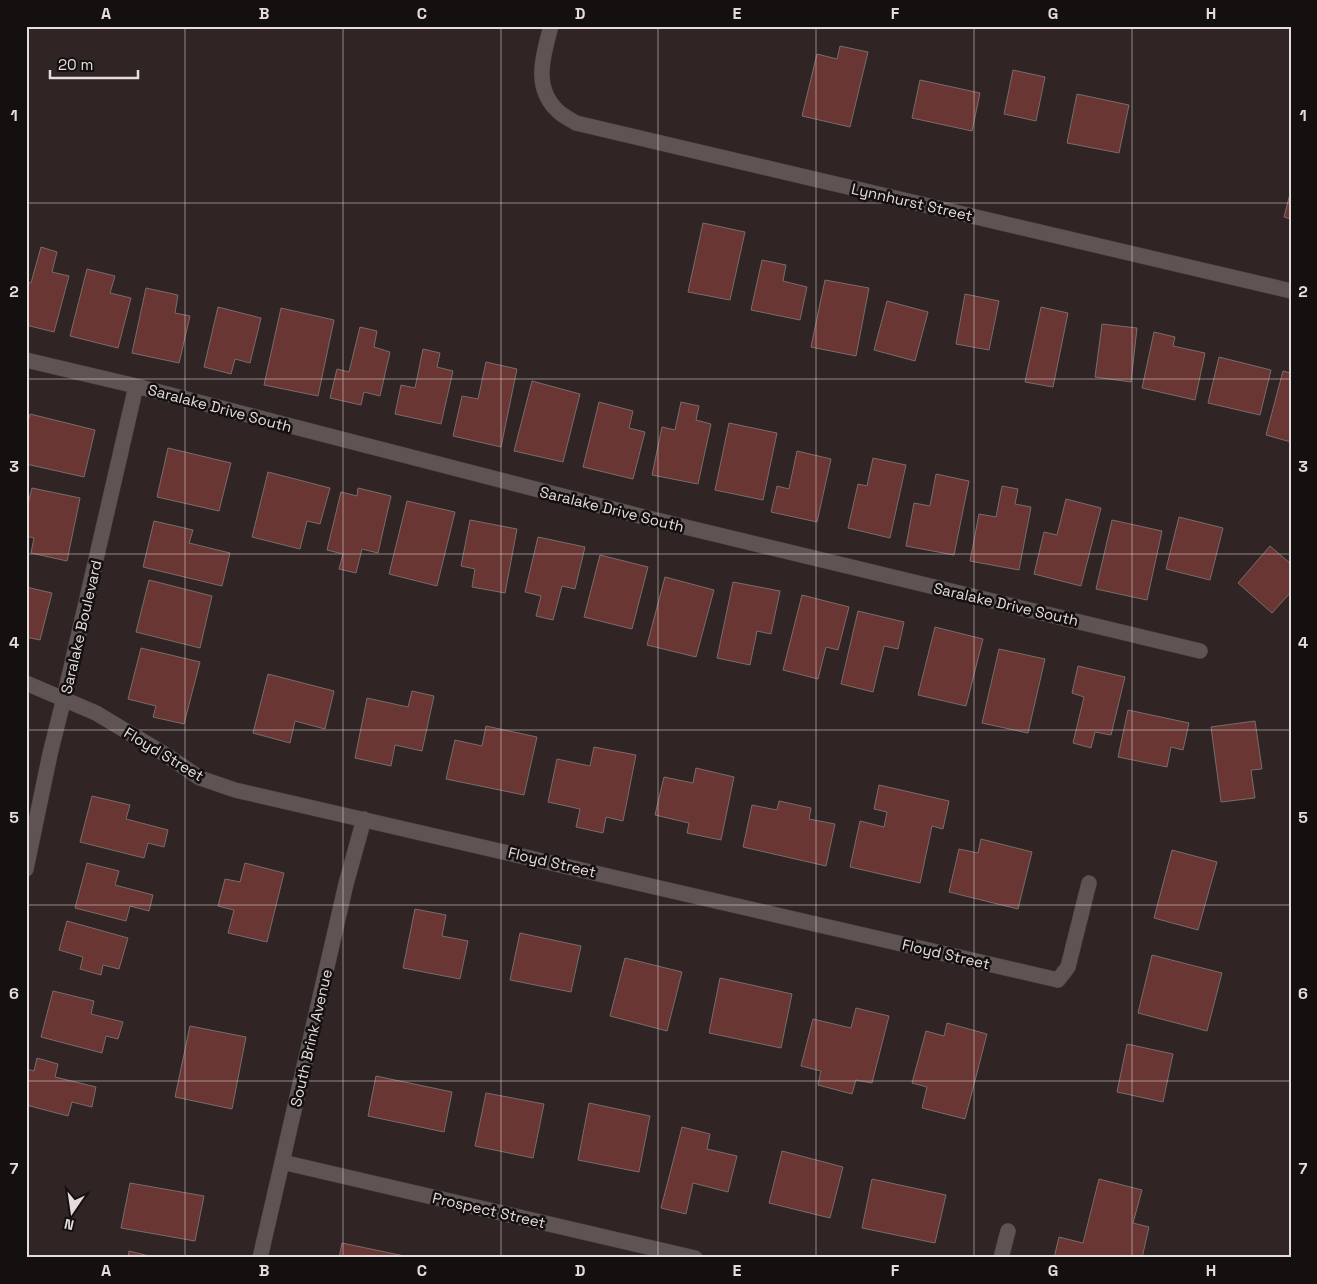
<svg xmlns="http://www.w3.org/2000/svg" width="1317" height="1284" viewBox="0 0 1317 1284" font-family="'Space Grotesk',sans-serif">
  <rect width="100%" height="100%" fill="#302524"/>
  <!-- building -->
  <path fill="#693633" stroke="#786c6b" d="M840,46L868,52L850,127L802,116L817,54L837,59Z
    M1013,70L1045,77L1036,121L1004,114Z
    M920,80L980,93L972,131L912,118Z
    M1077,94L1129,105L1119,153L1067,143Z
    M1291,190V219L1284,217Z
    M703,223L745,232L730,300L688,292Z
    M41,247L57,252L52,272L69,276L54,332L26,325V282L31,283Z
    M762,260L786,265L783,281L807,287L800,320L751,310Z
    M87,269L115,276L110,293L131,298L118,348L70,336Z
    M825,280L869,288L856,356L811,347Z
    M146,288L178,295L175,313L190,316L179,363L132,353Z
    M965,294L999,301L989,350L956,344Z
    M887,301L928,312L915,361L874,350Z
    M218,307L261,318L250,363L235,359L231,374L204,367Z
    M1041,307L1068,313L1053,387L1025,382Z
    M281,308L334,320L318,396L264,385Z
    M1102,324L1137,328L1131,382L1095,377Z
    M360,327L377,331L374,347L390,352L380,396L364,392L361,405L330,398L337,369L349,372Z
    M1154,332L1175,337L1173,346L1205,353L1195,400L1142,388Z
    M423,349L440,353L437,367L453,371L441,424L395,414L401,385L415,388Z
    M1219,357L1271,370L1260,415L1208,403Z
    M486,362L517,369L501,447L453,436L462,396L478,399Z
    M1283,371L1291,373V442L1266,435Z
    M532,381L580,394L563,462L514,451Z
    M599,402L633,411L629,428L645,432L633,479L583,467Z
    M681,402L699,406L696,420L711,424L698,484L652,475L662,427L675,430Z
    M30,414L95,430L84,477L26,464V430Z
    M729,423L777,433L763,500L715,490Z
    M168,448L231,463L219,511L157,497Z
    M797,451L831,459L817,522L771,512L777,486L789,489Z
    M873,458L906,465L890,538L848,528L858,484L867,486Z
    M268,472L330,488L320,524L307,521L300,549L252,537Z
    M936,474L969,481L954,555L906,546L914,503L930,506Z
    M1002,486L1018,489L1015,504L1031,507L1019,570L970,561L979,514L996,517Z
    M32,488L80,498L67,561L31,553L34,538L26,536V504H28Z
    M358,488L391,496L378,553L362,549L356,573L339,569L343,554L327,550L341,492L357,496Z
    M1066,499L1101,508L1081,586L1034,574L1044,532L1057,535Z
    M407,501L455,512L437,586L389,574Z
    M1179,517L1223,528L1210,580L1166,569Z
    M470,520L517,529L505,593L472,587L475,569L461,566Z
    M1112,520L1162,531L1147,600L1096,589Z
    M154,521L193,530L189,543L230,553L222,586L143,567Z
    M538,537L585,547L575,589L562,586L553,620L536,616L541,596L525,592Z
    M1270,546L1291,564V592L1272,613L1238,583Z
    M600,555L648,567L632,629L584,617Z
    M665,577L714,590L696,657L647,645Z
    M149,580L212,596L200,648L136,632Z
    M733,582L780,591L771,634L757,631L750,665L717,658Z
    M26,587L52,593L40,640L26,637Z
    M802,595L849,607L838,650L826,647L818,679L783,670Z
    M858,611L904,622L898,649L884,646L873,692L841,684Z
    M935,627L983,639L966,706L918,695Z
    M141,648L200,662L184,724L153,717L156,706L128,699Z
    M999,649L1045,659L1028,733L982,723Z
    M1078,666L1125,677L1111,735L1095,732L1091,748L1073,743L1084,697L1072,693Z
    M268,674L334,691L325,729L295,721L290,743L253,733Z
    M412,691L434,696L422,751L395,745L391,766L355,758L367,698L408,707Z
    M1128,710L1189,723L1183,750L1171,747L1167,767L1118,757Z
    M1255,721L1262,769L1251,770L1255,798L1221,802L1211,727Z
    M486,726L537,737L524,795L446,779L455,740L482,746Z
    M594,747L636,755L623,821L606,817L603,833L576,827L580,809L548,802L557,759L590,766Z
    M696,768L734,777L721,840L687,833L689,823L655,815L664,777L693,783Z
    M879,785L949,801L943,829L932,826L920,883L850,867L860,821L884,827L887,812L874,809Z
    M92,796L130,805L126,819L168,830L164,847L148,843L144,858L80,842Z
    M779,801L811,808L809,819L835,824L826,866L743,847L752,805L777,810Z
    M981,839L1032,852L1018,909L949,892L959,849L978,853Z
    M1172,850L1217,862L1198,930L1154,918Z
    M87,863L119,871L115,885L153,895L149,911L130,906L126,921L75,908Z
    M245,863L284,873L267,942L228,933L234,910L218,906L225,879L240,882Z
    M415,909L446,915L442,936L468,941L460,979L403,968Z
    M67,921L128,938L119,969L103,965L101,975L80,969L83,957L59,950Z
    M520,933L581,946L571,992L510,980Z
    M1152,955L1222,973L1207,1031L1138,1013Z
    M625,958L682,972L667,1031L610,1016Z
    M720,978L792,994L781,1048L709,1033Z
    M53,991L94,1001L91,1014L123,1022L118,1039L106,1036L102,1053L41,1037Z
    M856,1008L889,1016L872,1083L856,1080L852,1094L818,1085L821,1071L801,1066L813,1019L851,1028Z
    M947,1023L987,1034L965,1119L922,1108L927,1087L912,1083L926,1031L944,1036Z
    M190,1026L246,1037L232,1109L175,1097Z
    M1127,1044L1173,1054L1163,1102L1117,1092Z
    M37,1058L58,1064L55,1077L96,1087L92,1107L72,1102L68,1116L26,1105L28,1090H26V1069L34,1071Z
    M376,1076L452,1092L444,1132L368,1116Z
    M486,1093L544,1104L533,1158L475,1146Z
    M589,1103L650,1116L639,1172L578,1160Z
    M682,1127L710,1134L707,1149L737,1156L728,1192L693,1183L686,1214L661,1208Z
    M782,1151L843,1167L830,1218L769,1203Z
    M872,1179L946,1195L935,1243L862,1228Z
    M1099,1179L1142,1190L1133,1223L1149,1227L1142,1258H1135L1125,1255L1124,1258H1054L1059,1237L1083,1243Z
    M130,1183L204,1196L195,1241L121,1228Z
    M342,1243L414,1258H339Z
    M129,1251L157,1258H128Z"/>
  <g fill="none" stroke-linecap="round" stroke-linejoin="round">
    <defs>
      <path id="minor" d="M551,26C543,56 532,88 559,112C563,116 570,119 576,123L1291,291
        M26,360L136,386L644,517L1200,651
        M26,683L96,713L166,755L200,778L235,790L1058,980L1068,967L1089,883
        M26,869L50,754L64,698L136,386
        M282,1162L695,1258
        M260,1258L346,884L364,819
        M1001,1258L1008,1231"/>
    </defs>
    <!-- minor casing -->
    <use href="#minor" stroke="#48403f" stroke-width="16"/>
    <!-- minor -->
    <use href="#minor" stroke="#5f5453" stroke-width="15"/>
  </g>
  <!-- grid -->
  <path fill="none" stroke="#e4dddc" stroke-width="1" stroke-opacity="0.55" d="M185,26V1258M343,26V1258M501,26V1258M658,26V1258M816,26V1258M974,26V1258M1132,26V1258M26,203H1291M26,379H1291M26,554H1291M26,730H1291M26,905H1291M26,1081H1291"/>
  <g text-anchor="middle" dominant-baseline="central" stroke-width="5" stroke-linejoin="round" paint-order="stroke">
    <!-- street labels -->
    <g font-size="15" fill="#e4dddc" stroke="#14100f">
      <text transform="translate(912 202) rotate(13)">Lynnhurst Street</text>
      <text transform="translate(220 408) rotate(15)">Saralake Drive South</text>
      <text transform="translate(612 509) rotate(14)">Saralake Drive South</text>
      <text transform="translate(1006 604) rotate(13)">Saralake Drive South</text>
      <text transform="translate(81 627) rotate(-77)">Saralake Boulevard</text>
      <text transform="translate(164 754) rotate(31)">Floyd Street</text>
      <text transform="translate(552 862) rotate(13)">Floyd Street</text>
      <text transform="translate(946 954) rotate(13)">Floyd Street</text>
      <text transform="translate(311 1038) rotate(-77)">South Brink Avenue</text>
      <text transform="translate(489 1210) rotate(13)">Prospect Street</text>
    </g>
  </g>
  <!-- border -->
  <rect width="1317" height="1284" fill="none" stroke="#14100f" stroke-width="55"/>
  <!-- north arrow -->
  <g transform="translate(72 1212) rotate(193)" stroke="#14100f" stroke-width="4" paint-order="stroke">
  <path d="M0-4L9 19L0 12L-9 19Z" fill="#e4dddc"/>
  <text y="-8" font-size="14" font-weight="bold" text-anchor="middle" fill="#e4dddc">N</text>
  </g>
  <!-- scale -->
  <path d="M50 70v8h88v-8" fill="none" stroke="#e4dddc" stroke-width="2.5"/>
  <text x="58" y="70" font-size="15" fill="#e4dddc" stroke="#14100f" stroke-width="4" paint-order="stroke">20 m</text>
  <rect x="28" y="28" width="1262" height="1228" fill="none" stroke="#e4dddc" stroke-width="2"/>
  <g font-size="16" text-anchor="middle" font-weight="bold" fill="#e4dddc">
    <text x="106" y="19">A</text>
    <text x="264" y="19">B</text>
    <text x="422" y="19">C</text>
    <text x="580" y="19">D</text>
    <text x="737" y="19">E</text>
    <text x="895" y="19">F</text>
    <text x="1053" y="19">G</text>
    <text x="1211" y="19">H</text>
    <text x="14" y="121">1</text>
    <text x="1303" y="121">1</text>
    <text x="14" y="297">2</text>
    <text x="1303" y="297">2</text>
    <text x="14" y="472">3</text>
    <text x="1303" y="472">3</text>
    <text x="14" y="648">4</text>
    <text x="1303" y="648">4</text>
    <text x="14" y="823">5</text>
    <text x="1303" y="823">5</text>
    <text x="14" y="999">6</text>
    <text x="1303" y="999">6</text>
    <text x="14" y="1174">7</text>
    <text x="1303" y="1174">7</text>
    <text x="106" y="1276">A</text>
    <text x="264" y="1276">B</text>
    <text x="422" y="1276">C</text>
    <text x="580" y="1276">D</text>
    <text x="737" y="1276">E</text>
    <text x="895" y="1276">F</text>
    <text x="1053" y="1276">G</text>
    <text x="1211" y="1276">H</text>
  </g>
</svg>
